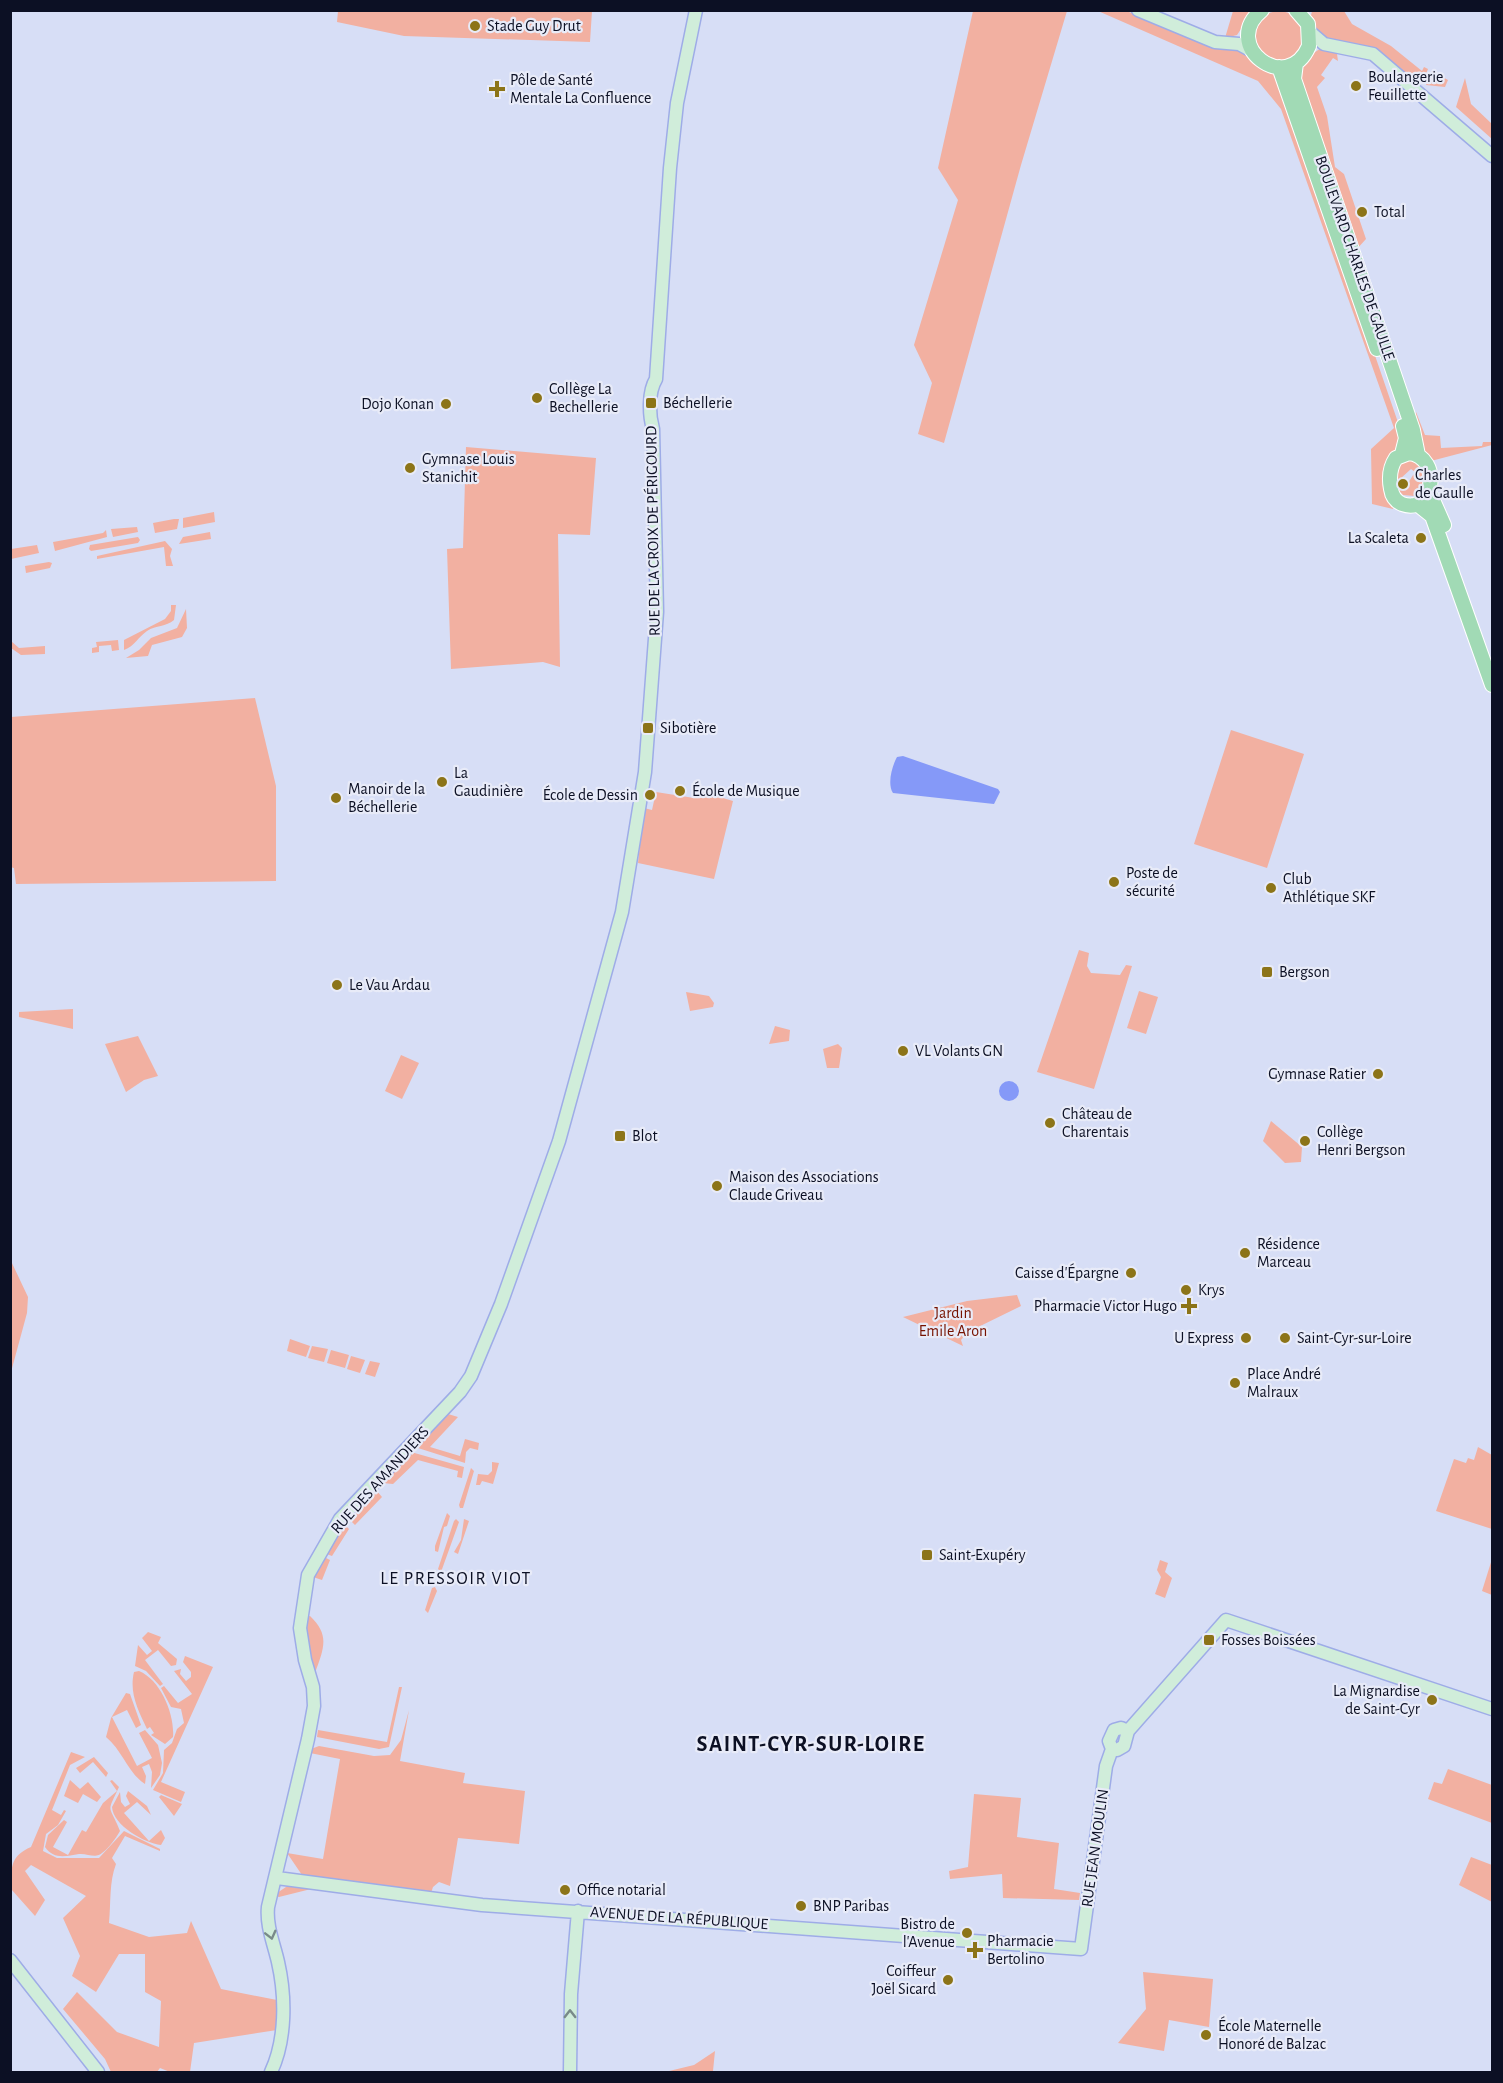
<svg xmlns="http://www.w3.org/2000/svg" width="1503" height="2083" viewBox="0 0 1503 2083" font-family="'Alegreya Sans',sans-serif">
  <rect width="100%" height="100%" fill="#d7def6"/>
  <!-- green -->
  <path fill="#f2b0a1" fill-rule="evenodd" d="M338,11L592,10V11L590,42L404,36L337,22Z
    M973,11H1067L1021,165L944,443L918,434L932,383L914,345L958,200L938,168Z
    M1098,11H1126L1183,31L1236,45L1280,79L1403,437L1393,509L1372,504L1371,449L1394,428L1281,109L1258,81Z
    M1233,11H1253L1237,35L1225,38Z
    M1312,11H1344L1352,24L1391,46L1422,71L1424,67L1428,69L1422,83L1420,81L1418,86L1385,59L1318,38L1310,20Z
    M1254 36a25 25 0 1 1 50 0a25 25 0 1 1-50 0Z
    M1321,48L1346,54H1337L1338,61L1333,58L1321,75L1325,78L1317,87L1327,116L1335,167L1344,174L1366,239L1356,250L1297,75L1305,59Z
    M1432,71L1448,80L1445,87L1426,85Z
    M1465,78L1471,104L1492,124V139L1456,107Z
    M1416,412L1425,435L1440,436L1441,448L1482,446L1483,442H1492V445L1431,461L1423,453L1413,419Z
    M466,447L596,458L590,535L558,534L560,667L543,662L451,669L447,549L463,548Z
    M1407,460L1414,461L1423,469L1422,489L1414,496L1403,495L1396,488C1397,476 1395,466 1407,460ZM1411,469L1415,472L1405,488L1399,487L1400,479Z
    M214,512L215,522L183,528V518Z
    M174,519H179L177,529L155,533L153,523Z
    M137,527L138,532L113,537L111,529Z
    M106,530L107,537L55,551L53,542L103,533Z
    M210,532L211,539L179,544L183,537Z
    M138,537L140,540L138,543L91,551L89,549L90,545Z
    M165,541L172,549L170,556L173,566H166L164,547L97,559V556Z
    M37,545L39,553L11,559V549Z
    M49,562L52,563L50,568L26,573L25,566Z
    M171,605H176L174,620C166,627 156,625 147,631C138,637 135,646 124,650V640L165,619L171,611Z
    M186,609L187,628L182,637L152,645L148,656L126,658L139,650L151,638L177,628Z
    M118,640L119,650L112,651L111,645L99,646V652L92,653V648L97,647L96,642Z
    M11,641L19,648L45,646V654L21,655L11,648Z
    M255,698L276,786V881L16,884L14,868L10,867L11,717Z
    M1231,730L1304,754L1267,868L1194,844Z
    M696,790L733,801L714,879L638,863L644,808L652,810L656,792L694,798Z
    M1079,950L1089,953L1087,966L1091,973L1120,975L1126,965L1132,966L1094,1089L1037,1072Z
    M1139,991L1158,997L1146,1034L1127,1028Z
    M686,992L709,996L714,1003L713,1007L690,1011Z
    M73,1009V1029L19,1017V1012Z
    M775,1026L790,1030L789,1041L769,1044Z
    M138,1036L158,1076L144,1080L126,1092L105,1044Z
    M838,1044L842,1048L839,1068H827L823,1049Z
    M401,1055L419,1063L402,1099L385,1091Z
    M1271,1121L1302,1147L1301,1162L1285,1163L1263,1141Z
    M11,1261L28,1297L27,1313L11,1372Z
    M1017,1295L1021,1306L968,1332L961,1340L963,1346L903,1317L967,1301Z
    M290,1339L310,1346L306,1357L287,1351Z
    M312,1346L328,1349L324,1362L308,1358Z
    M331,1350L349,1355L345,1368L327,1363Z
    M351,1356L365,1360L360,1373L347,1369Z
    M370,1361L380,1363L375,1377L365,1374Z
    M448,1414L458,1417L430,1447L460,1456L465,1439L479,1443L478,1450L470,1448L466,1452L465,1463L418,1448L419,1444Z
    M1478,1447L1492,1455V1529L1436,1511L1454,1459L1466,1463L1468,1458L1474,1460Z
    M411,1452L464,1467L462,1478L457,1477L458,1471L418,1460L393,1484L382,1483Z
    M492,1462L499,1463L493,1484L482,1481L480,1485H476L478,1474L488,1475L492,1471Z
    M471,1468L474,1471L463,1508H460L459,1505Z
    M376,1490L382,1497L355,1525L348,1518L352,1517Z
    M447,1513L450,1516L447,1526L444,1527L438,1552L435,1551V1546Z
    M456,1519L459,1522L441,1572L438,1569L454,1521Z
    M464,1519L469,1521L458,1554L454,1552L461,1540Z
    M343,1523L349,1529L332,1556L324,1553Z
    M322,1556L330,1560L322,1580L313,1577Z
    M1492,1559V1595L1482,1591Z
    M1160,1560L1168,1563L1165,1572L1172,1578L1165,1598L1155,1594L1161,1577L1157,1570Z
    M435,1587L437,1591L428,1613L425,1610L432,1588Z
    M310,1616C330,1635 324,1648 315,1673L305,1632L306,1617Z
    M148,1632L161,1637L158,1643L177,1659L176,1665L171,1666L158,1650L145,1660L163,1684L160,1686L146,1671L135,1666L138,1645L147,1655L152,1651L142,1638Z
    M185,1656L213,1667L161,1782L185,1792L181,1802L153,1790L163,1773L164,1750L172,1743L177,1729L184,1723L181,1709L171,1707L161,1688L164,1686L178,1703L192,1694L174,1671L181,1669L180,1674L186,1681L191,1677V1672L183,1662Z
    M139,1671C161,1680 175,1715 173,1737L165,1744L151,1735L154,1733L150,1727L147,1729C138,1710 129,1693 134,1672Z
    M399,1687H402L389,1747L379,1749L317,1737L318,1730L387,1742Z
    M126,1693L130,1694L141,1725L136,1728L127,1710L112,1717L137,1766L152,1758L139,1733L145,1730L158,1745L162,1763L160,1775L151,1788L152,1772L149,1764L142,1767L146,1776L145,1784C127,1772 123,1751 106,1737L111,1718Z
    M409,1710L400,1761L465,1773L463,1783L525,1791L519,1844L458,1838L450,1886L439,1882L433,1887L431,1893L302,1875L287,1853L323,1859L340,1759L310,1753L311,1749L319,1746L374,1756L390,1755L401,1740Z
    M71,1752L85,1757L70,1765L52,1810L61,1815L64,1810L66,1811L58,1825L46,1834L43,1851L57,1858H99L124,1831L160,1849V1851L125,1836L112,1858L116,1864C109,1882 111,1903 109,1923L149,1937L187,1933L191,1921L221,1989L277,2000V2030L194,2043L190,2072H170L160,2068L157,2072H111L105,2059L63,2009L77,1992L117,2032L159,2047L161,2001L145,1992V1954H119L96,1992L72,1976L80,1956L63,1918L86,1896L31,1865L25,1871L45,1900L35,1916L11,1889C11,1868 10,1856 31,1847Z
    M94,1757L108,1773L106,1777L93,1762L80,1773L76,1768Z
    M1448,1769L1492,1785V1823L1428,1799L1434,1782L1442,1784Z
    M70,1780L80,1789L88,1782L101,1797L97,1802L83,1794L78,1803L64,1796Z
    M112,1780L119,1787C106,1815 109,1803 120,1831C116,1838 109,1848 102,1853C96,1859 87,1853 79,1854C66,1856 54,1860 45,1847L48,1835L64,1820L67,1822L53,1847L68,1855L82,1830L86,1832L103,1803L117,1791L110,1781Z
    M128,1791L147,1806L151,1815L137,1802L124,1813L149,1841L161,1830L165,1838L161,1845C144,1843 113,1825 112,1807L120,1792L121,1802L125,1807L130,1804L126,1796Z
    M974,1794L1021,1798L1017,1837L1059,1843L1054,1889L1080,1893L1079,1900L1003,1898L1002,1874L950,1879L949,1871L968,1867Z
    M161,1795L182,1804L174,1816L159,1797Z
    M1471,1857L1492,1865V1902L1459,1885Z
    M292,1883L311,1889L279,1897L274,1895Z
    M1143,1972L1213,1979L1209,2027L1169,2020L1164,2051L1118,2043L1146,2009Z
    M715,2051L713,2071L710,2072H665L694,2065Z"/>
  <!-- water -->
  <path fill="#8599f8" d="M903,756L998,789L1000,792L994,804L893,793C887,784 892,766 897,757Z
    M999 1091a10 10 0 1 1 20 0a10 10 0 1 1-20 0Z"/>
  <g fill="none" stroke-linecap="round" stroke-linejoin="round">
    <defs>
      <path id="secondary" d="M1138,10L1215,42L1239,44L1252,51
        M1310,32L1324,44L1373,54L1492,156
        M1128,1731L1226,1620L1492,1709
        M1112,1749L1109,1741L1114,1730L1121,1728L1128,1731
        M1112,1749L1117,1750L1124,1746L1128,1731
        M277,1878L482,1905L1081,1949L1106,1766L1112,1749
        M10,1960L98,2072
        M271,2072C286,2040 286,1997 278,1962C274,1944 266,1926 268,1907L308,1739L314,1706L313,1687L305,1660L300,1628L308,1575L340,1519L460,1392L471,1376L501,1304L559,1141L622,912L645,772L657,612L653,429C649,415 648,392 656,379L670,168L677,103L696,10
        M570,2072L571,1994L578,1911"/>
      <path id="primary" d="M1262,10C1219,45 1287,97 1309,46L1308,24L1296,10
        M1296,63L1294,79L1413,430L1418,455
        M1279,67L1377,349
        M1409,453C1443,457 1434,516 1402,504C1395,501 1392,496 1391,489C1389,479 1390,467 1396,458Z
        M1402,454L1406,438L1403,426
        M1429,491L1444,525
        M1417,504L1432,516L1492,685"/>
    </defs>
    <!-- secondary casing -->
    <use href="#secondary" stroke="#9eace7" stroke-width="15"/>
    <!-- primary casing -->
    <use href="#primary" stroke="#fff" stroke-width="16"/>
    <!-- secondary -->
    <use href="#secondary" stroke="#d0edda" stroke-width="12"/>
    <!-- primary -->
    <use href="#primary" stroke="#a1dab5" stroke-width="14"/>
  </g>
  <!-- one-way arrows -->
  <defs><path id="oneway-chevron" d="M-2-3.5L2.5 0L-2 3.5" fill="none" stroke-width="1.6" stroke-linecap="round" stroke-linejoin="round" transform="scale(1.5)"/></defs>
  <g stroke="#788a88">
    <use href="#oneway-chevron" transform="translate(271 1935) rotate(76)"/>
    <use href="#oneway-chevron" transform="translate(570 2014) rotate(-90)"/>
  </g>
  <!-- markers -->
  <g fill="#8c7418" stroke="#e8ebf8" stroke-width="2">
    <circle cx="475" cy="26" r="6"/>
    <circle cx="1356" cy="86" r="6"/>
    <path d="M494 80h6v6h6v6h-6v6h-6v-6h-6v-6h6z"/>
    <circle cx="1362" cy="212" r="6"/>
    <circle cx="537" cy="398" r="6"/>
    <rect x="645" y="397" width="12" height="12" rx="3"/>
    <circle cx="446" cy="404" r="6"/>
    <circle cx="410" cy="468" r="6"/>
    <circle cx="1403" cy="484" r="6"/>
    <circle cx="1421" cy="538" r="6"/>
    <rect x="642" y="722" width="12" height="12" rx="3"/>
    <circle cx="442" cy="782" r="6"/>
    <circle cx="680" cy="791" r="6"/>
    <circle cx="650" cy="795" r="6"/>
    <circle cx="336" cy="798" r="6"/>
    <circle cx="1114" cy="882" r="6"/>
    <circle cx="1271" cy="888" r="6"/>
    <rect x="1261" y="966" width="12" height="12" rx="3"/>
    <circle cx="337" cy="985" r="6"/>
    <circle cx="903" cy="1051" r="6"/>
    <circle cx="1378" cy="1074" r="6"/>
    <circle cx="1050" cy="1123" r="6"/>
    <rect x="614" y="1130" width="12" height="12" rx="3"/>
    <circle cx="1305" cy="1141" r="6"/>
    <circle cx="717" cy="1186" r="6"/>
    <circle cx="1245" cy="1253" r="6"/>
    <circle cx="1131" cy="1273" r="6"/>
    <circle cx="1186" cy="1290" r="6"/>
    <path d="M1186 1297h6v6h6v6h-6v6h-6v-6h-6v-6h6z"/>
    <circle cx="1246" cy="1338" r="6"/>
    <circle cx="1285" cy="1338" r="6"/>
    <circle cx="1235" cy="1383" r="6"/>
    <rect x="921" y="1549" width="12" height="12" rx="3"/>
    <rect x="1203" y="1634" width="12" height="12" rx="3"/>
    <circle cx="1432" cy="1700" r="6"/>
    <circle cx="565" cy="1890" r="6"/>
    <circle cx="801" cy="1906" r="6"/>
    <circle cx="967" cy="1933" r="6"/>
    <path d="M972 1941h6v6h6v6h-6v6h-6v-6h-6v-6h6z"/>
    <circle cx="948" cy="1980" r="6"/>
    <circle cx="1206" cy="2035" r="6"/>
  </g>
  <g text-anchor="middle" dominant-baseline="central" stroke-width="4.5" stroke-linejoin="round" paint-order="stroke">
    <!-- poi labels -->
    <g font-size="16" fill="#0c1024" stroke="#e8ebf8" text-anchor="start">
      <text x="487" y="26">Stade Guy Drut</text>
      <text x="1368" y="77">Boulangerie<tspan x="1368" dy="18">Feuillette</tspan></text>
      <text x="510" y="80">Pôle de Santé<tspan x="510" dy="18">Mentale La Confluence</tspan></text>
      <text x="1374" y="212">Total</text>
      <text x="549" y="389">Collège La<tspan x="549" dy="18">Bechellerie</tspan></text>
      <text x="663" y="403">Béchellerie</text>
      <text x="434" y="404" text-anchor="end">Dojo Konan</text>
      <text x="422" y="459">Gymnase Louis<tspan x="422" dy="18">Stanichit</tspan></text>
      <text x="1415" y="475">Charles<tspan x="1415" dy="18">de Gaulle</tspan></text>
      <text x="1409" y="538" text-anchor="end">La Scaleta</text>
      <text x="660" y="728">Sibotière</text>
      <text x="454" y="773">La<tspan x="454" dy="18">Gaudinière</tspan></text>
      <text x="348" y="789">Manoir de la<tspan x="348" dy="18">Béchellerie</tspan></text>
      <text x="692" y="791">École de Musique</text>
      <text x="638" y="795" text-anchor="end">École de Dessin</text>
      <text x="1126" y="873">Poste de<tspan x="1126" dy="18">sécurité</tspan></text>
      <text x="1283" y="879">Club<tspan x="1283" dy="18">Athlétique SKF</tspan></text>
      <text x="1279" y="972">Bergson</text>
      <text x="349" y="985">Le Vau Ardau</text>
      <text x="915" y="1051">VL Volants GN</text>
      <text x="1366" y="1074" text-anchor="end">Gymnase Ratier</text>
      <text x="1062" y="1114">Château de<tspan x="1062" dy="18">Charentais</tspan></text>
      <text x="1317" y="1132">Collège<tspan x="1317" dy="18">Henri Bergson</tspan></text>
      <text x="632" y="1136">Blot</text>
      <text x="729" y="1177">Maison des Associations<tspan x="729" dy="18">Claude Griveau</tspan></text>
      <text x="1257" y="1244">Résidence<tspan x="1257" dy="18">Marceau</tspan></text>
      <text x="1119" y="1273" text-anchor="end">Caisse d'Épargne</text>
      <text x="1198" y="1290">Krys</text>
      <text x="1177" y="1306" text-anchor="end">Pharmacie Victor Hugo</text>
      <text x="1234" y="1338" text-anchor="end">U Express</text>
      <text x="1297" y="1338">Saint-Cyr-sur-Loire</text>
      <text x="1247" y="1374">Place André<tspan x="1247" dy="18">Malraux</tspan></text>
      <text x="939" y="1555">Saint-Exupéry</text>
      <text x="1221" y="1640">Fosses Boissées</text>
      <text x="1420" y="1691" text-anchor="end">La Mignardise<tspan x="1420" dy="18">de Saint-Cyr</tspan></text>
      <text x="577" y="1890">Office notarial</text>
      <text x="813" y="1906">BNP Paribas</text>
      <text x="955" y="1924" text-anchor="end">Bistro de<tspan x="955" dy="18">l'Avenue</tspan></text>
      <text x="987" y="1941">Pharmacie<tspan x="987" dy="18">Bertolino</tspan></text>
      <text x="936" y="1971" text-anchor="end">Coiffeur<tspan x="936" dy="18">Joël Sicard</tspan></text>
      <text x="1218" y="2026">École Maternelle<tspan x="1218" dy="18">Honoré de Balzac</tspan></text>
    </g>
    <!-- street labels -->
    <g font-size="16" fill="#0c1024" stroke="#e8ebf8">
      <text transform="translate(1355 258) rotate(71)">BOULEVARD CHARLES DE GAULLE</text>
      <text transform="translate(653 531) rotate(-91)">RUE DE LA CROIX DE PÉRIGOURD</text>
      <text transform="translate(380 1480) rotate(-48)">RUE DES AMANDIERS</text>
      <text transform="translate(1095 1848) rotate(-82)">RUE JEAN MOULIN</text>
      <text transform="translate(679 1918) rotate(4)">AVENUE DE LA RÉPUBLIQUE</text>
    </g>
    <!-- park labels -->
    <g font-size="16" fill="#761200" stroke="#e8ebf8">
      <text x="953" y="1313">Jardin<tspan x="953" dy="18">Emile Aron</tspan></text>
    </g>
    <!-- neighbourhood labels -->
    <g font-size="18" letter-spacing="1.5" fill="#0c1024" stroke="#e8ebf8">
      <text x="456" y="1579">LE PRESSOIR VIOT</text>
    </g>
    <!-- district labels -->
    <g font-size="22" font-weight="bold" letter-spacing="1.5" fill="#0c1024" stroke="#e8ebf8">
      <text x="811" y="1744">SAINT-CYR-SUR-LOIRE</text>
    </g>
  </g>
  <!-- border -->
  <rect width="1503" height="2083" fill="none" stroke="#0c1024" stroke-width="24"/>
</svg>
